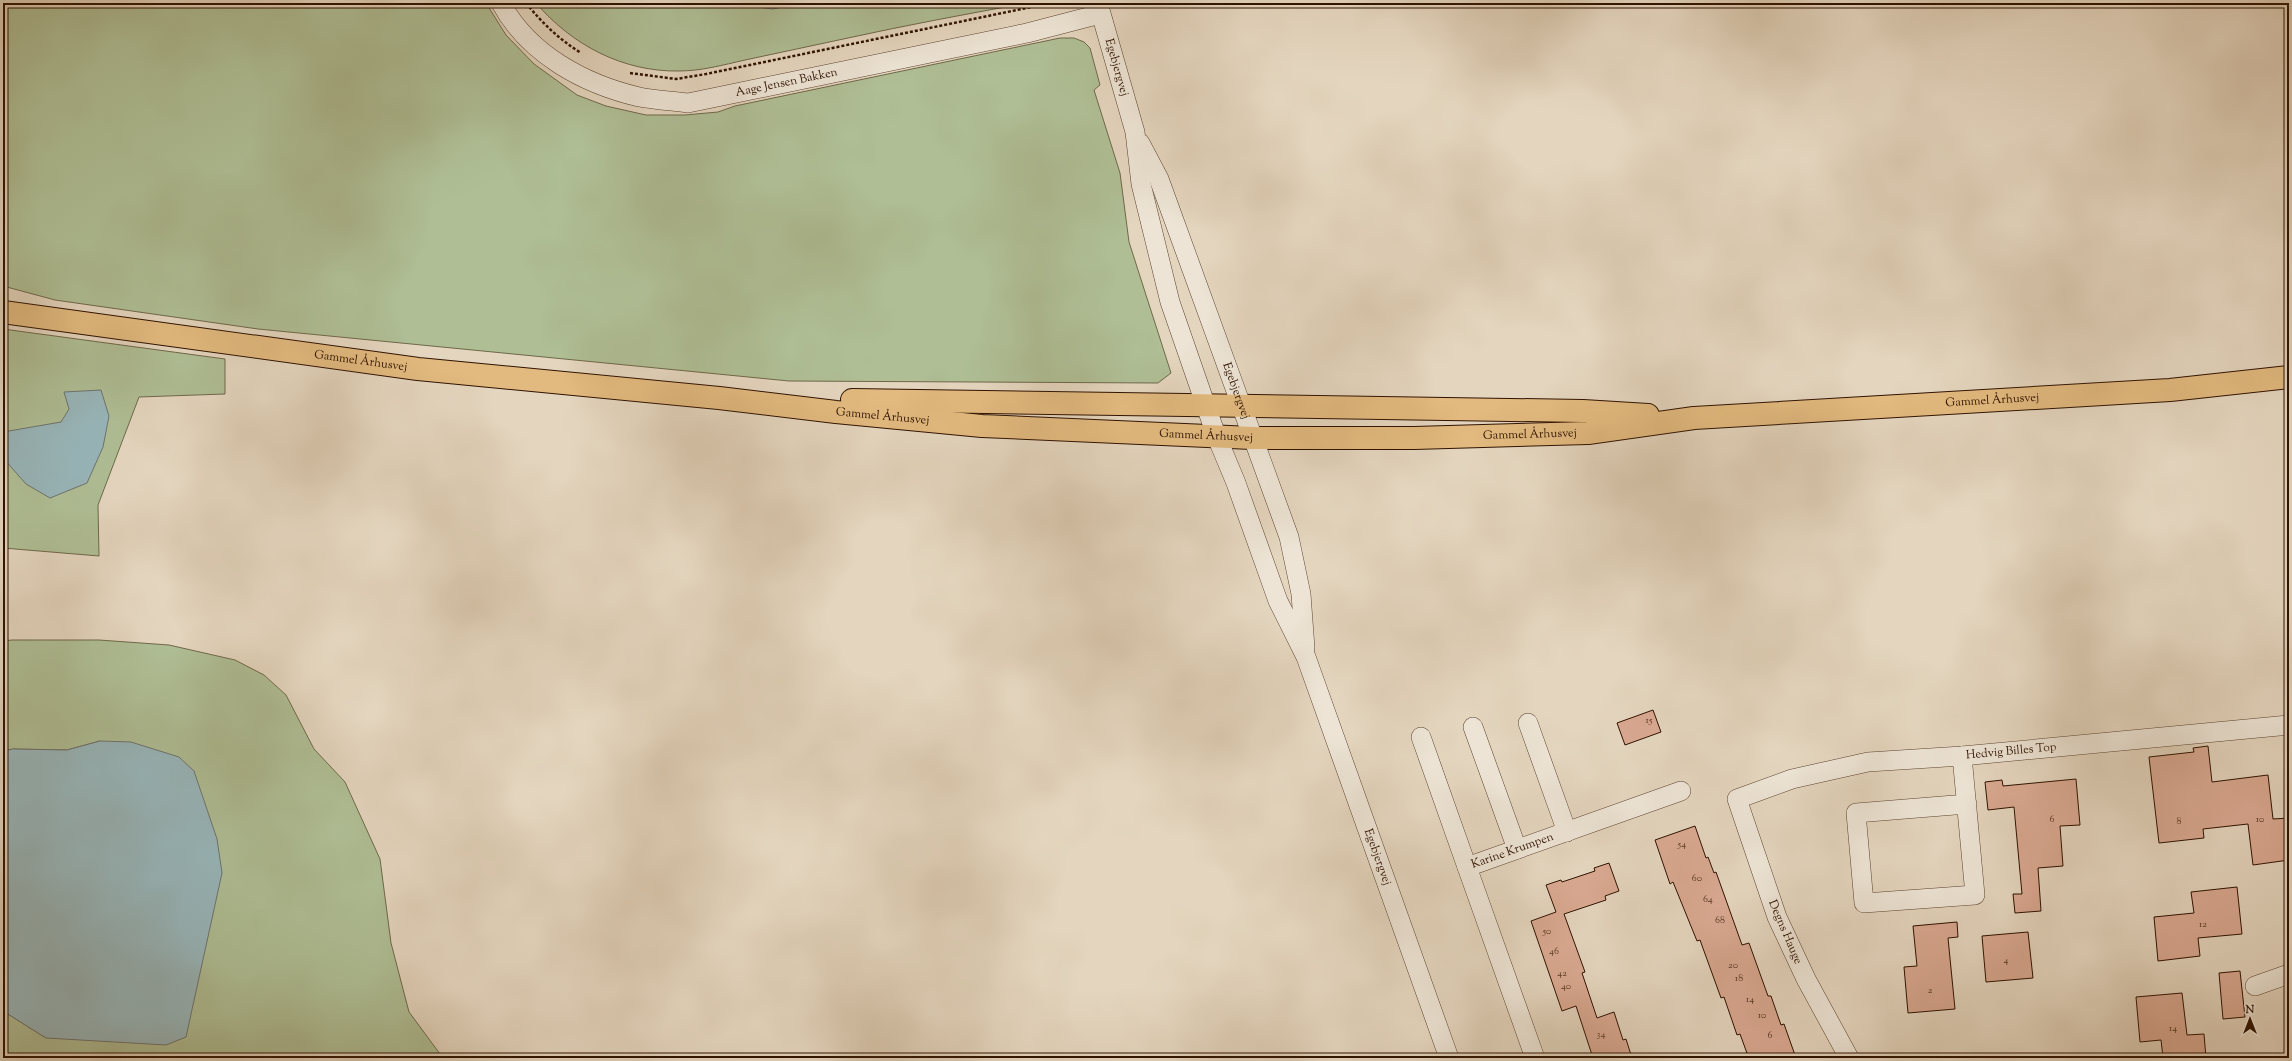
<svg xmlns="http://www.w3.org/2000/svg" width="2292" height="1061" viewBox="0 0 2292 1061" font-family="'Sorts Mill Goudy',serif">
  <rect width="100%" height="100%" fill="#e4d5be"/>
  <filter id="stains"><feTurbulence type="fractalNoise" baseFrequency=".005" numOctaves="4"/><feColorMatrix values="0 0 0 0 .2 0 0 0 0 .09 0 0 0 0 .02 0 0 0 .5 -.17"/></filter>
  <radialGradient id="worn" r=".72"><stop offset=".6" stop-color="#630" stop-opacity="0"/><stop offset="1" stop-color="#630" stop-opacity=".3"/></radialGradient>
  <!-- green -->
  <path fill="#afbe95" stroke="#6f684a" d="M3,3H486L506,35L534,64L577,95L606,106L646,115H685L718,112L735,106L1060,38H1074L1084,42L1090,48L1100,85L1094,90L1120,173L1129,242L1171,373L1158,383L789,381L258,329L55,300L3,286Z
    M536,3H754L757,7H783L785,3H1027C967,14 907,25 848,38C814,45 779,53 745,60C723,65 701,71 679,71C623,72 572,45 536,3Z
    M3,329L225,359V394L139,397L98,505L99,556L3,548Z
    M12,640H99L169,645L235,660L264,675L286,695L314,749L345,782L380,859L391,943L409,1012L443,1058H3V1011L46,1038L100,741L67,750L13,749L3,751V641Z"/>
  <!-- water -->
  <path fill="#98b6ba" stroke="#6e7470" d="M754,3H785L783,7L773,9L757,7Z
    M101,390L109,416L103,447L87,483L50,498L26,484L3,458V432L61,422L69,409L64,392Z
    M100,741L131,742L179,757L194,771L217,839L222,873L186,1037L166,1045L46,1038L3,1011V751L13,749L67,750Z"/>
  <!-- building -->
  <path fill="#d9a891" stroke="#2f1200" d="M1653,710L1661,732L1625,745L1617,723Z
    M2208,746L2212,782L2268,775L2273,819L2289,818V860L2253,865L2248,824L2203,829L2204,838L2159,843L2149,757L2194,752L2193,748Z
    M2076,779L2080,825L2060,826L2063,866L2038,868L2041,911L2015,913L2013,894H2022L2014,807L1988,810L1985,782L2002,780L2003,786Z
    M1695,826L1706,858L1708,857L1714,873L1716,872L1742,945L1749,943L1768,996H1771L1781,1025L1784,1024L1796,1058H1752L1751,1055L1748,1056L1740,1034L1737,1035L1724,997L1721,998L1700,940L1697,941L1673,882L1670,884L1655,840Z
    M1609,863L1619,891L1605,896L1606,900L1564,914L1585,972L1582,973L1597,1018L1614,1012L1623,1040L1626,1039L1632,1058H1593L1576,1006L1562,1011L1531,921L1556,912L1546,885L1561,880L1562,882L1595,871L1594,868Z
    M2237,887L2242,934L2198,938L2200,956L2158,961L2154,917L2194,913L2191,892Z
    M1957,922L1958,937L1948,938L1955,1009L1908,1013L1904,967L1917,966L1913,926Z
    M2028,932L2033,978L1986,982L1982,936Z
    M2240,971L2245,1017L2223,1019L2219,973Z
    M2182,993L2187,1035L2204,1034L2206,1058H2163L2161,1040L2140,1042L2136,997Z"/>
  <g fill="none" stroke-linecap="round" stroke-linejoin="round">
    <defs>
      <g id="minor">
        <path id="s1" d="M501,3C528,54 584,84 639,97C655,100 672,101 688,103L1027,33L1100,14"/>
        <path id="s2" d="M1098,3L1135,132L1141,184L1170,302L1216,435L1236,483L1278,601L1306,657L1449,1058"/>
        <path id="s3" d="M1140,143L1159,179L1289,537L1301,594L1305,648"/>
        <path d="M1528,723L1567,832"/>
        <path d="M1473,727L1517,849"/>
        <path d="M1421,737L1467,867"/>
        <path d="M1962,756L1975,895L1864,903L1856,813L1967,804"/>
        <path d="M2255,986L2289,974"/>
        <path id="s4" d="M1535,1058L1467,867L1681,791"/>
        <path id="s5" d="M1849,1058L1806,979L1777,917L1737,799L1792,779L1868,762L1962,756L2289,725"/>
      </g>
      <g id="major">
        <path id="s6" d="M3,312L418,369L719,398L836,412L982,426L1252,438H1414L1588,433L1694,418L2170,390L2289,377"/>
        <path d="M852,400L1583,411L1648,415"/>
      </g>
    </defs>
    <!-- minor casing -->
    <use href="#minor" stroke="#5c4330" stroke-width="20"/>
    <!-- major casing -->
    <use href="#major" stroke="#2f1200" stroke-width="24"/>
    <!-- path -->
    <path stroke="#2f1200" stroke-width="2.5" stroke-dasharray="3 2" stroke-linecap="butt" d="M526,3C543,24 559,39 581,53
      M630,73L676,79L706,74L1051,3
      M2277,1058L2289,1051"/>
    <!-- minor -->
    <use href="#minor" stroke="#ede4d5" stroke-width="19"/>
    <!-- major -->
    <use href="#major" stroke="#e2ba7f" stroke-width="22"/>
  </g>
  <g text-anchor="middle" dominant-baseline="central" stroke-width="3" stroke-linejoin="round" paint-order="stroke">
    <!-- number labels -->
    <g font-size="10" fill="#5a3824">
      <text x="1649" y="720">15</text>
      <text x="2052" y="819">6</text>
      <text x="2260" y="819">10</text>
      <text x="2179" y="821">8</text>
      <text x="1682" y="844">54</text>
      <text x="1697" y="878">60</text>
      <text x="1708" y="899">64</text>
      <text x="1720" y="920">68</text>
      <text x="2203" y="924">12</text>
      <text x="1547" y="931">50</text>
      <text x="1554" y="951">46</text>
      <text x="2006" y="960">4</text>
      <text x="1733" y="965">20</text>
      <text x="1562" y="973">42</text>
      <text x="1739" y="978">18</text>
      <text x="1566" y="986">40</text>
      <text x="1930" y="990">2</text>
      <text x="1750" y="999">14</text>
      <text x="1762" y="1015">10</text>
      <text x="2173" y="1028">14</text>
      <text x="1601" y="1034">34</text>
      <text x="1770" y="1035">6</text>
    </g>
    <!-- street labels -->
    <g font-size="12" fill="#2f1200" stroke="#ede4d5">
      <text stroke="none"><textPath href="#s2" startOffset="67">Egebjergvej</textPath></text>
      <text stroke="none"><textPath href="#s1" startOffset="322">Aage Jensen Bakken</textPath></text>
      <text stroke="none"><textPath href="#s6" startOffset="361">Gammel Århusvej</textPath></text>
      <text stroke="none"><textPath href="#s3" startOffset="266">Egebjergvej</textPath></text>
      <text stroke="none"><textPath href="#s6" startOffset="1998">Gammel Århusvej</textPath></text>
      <text stroke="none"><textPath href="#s6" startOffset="886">Gammel Århusvej</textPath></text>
      <text stroke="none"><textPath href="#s6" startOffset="1534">Gammel Århusvej</textPath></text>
      <text stroke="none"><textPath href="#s6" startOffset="1210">Gammel Århusvej</textPath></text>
      <text stroke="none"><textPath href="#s5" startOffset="563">Hedvig Billes Top</textPath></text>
      <text stroke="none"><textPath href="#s4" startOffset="251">Karine Krumpen</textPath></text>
      <text stroke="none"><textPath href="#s2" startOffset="901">Egebjergvej</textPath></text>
      <text transform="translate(1785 932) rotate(67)">Degns Hauge</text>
    </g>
  </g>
  <!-- margin -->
  <rect width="2292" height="1061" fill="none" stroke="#e4d5be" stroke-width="16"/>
  <rect x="4" y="4" width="2284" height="1053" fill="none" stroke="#2f1200" stroke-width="2"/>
  <rect x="8" y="8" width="2276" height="1045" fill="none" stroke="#2f1200"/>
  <!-- north arrow -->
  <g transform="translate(2250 1019)" stroke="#ede4d5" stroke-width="3" paint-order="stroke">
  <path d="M0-3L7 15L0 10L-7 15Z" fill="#2f1200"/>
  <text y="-6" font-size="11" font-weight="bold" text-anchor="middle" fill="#2f1200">N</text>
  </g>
  <rect width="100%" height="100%" filter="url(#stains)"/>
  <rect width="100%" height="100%" fill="url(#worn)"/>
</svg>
